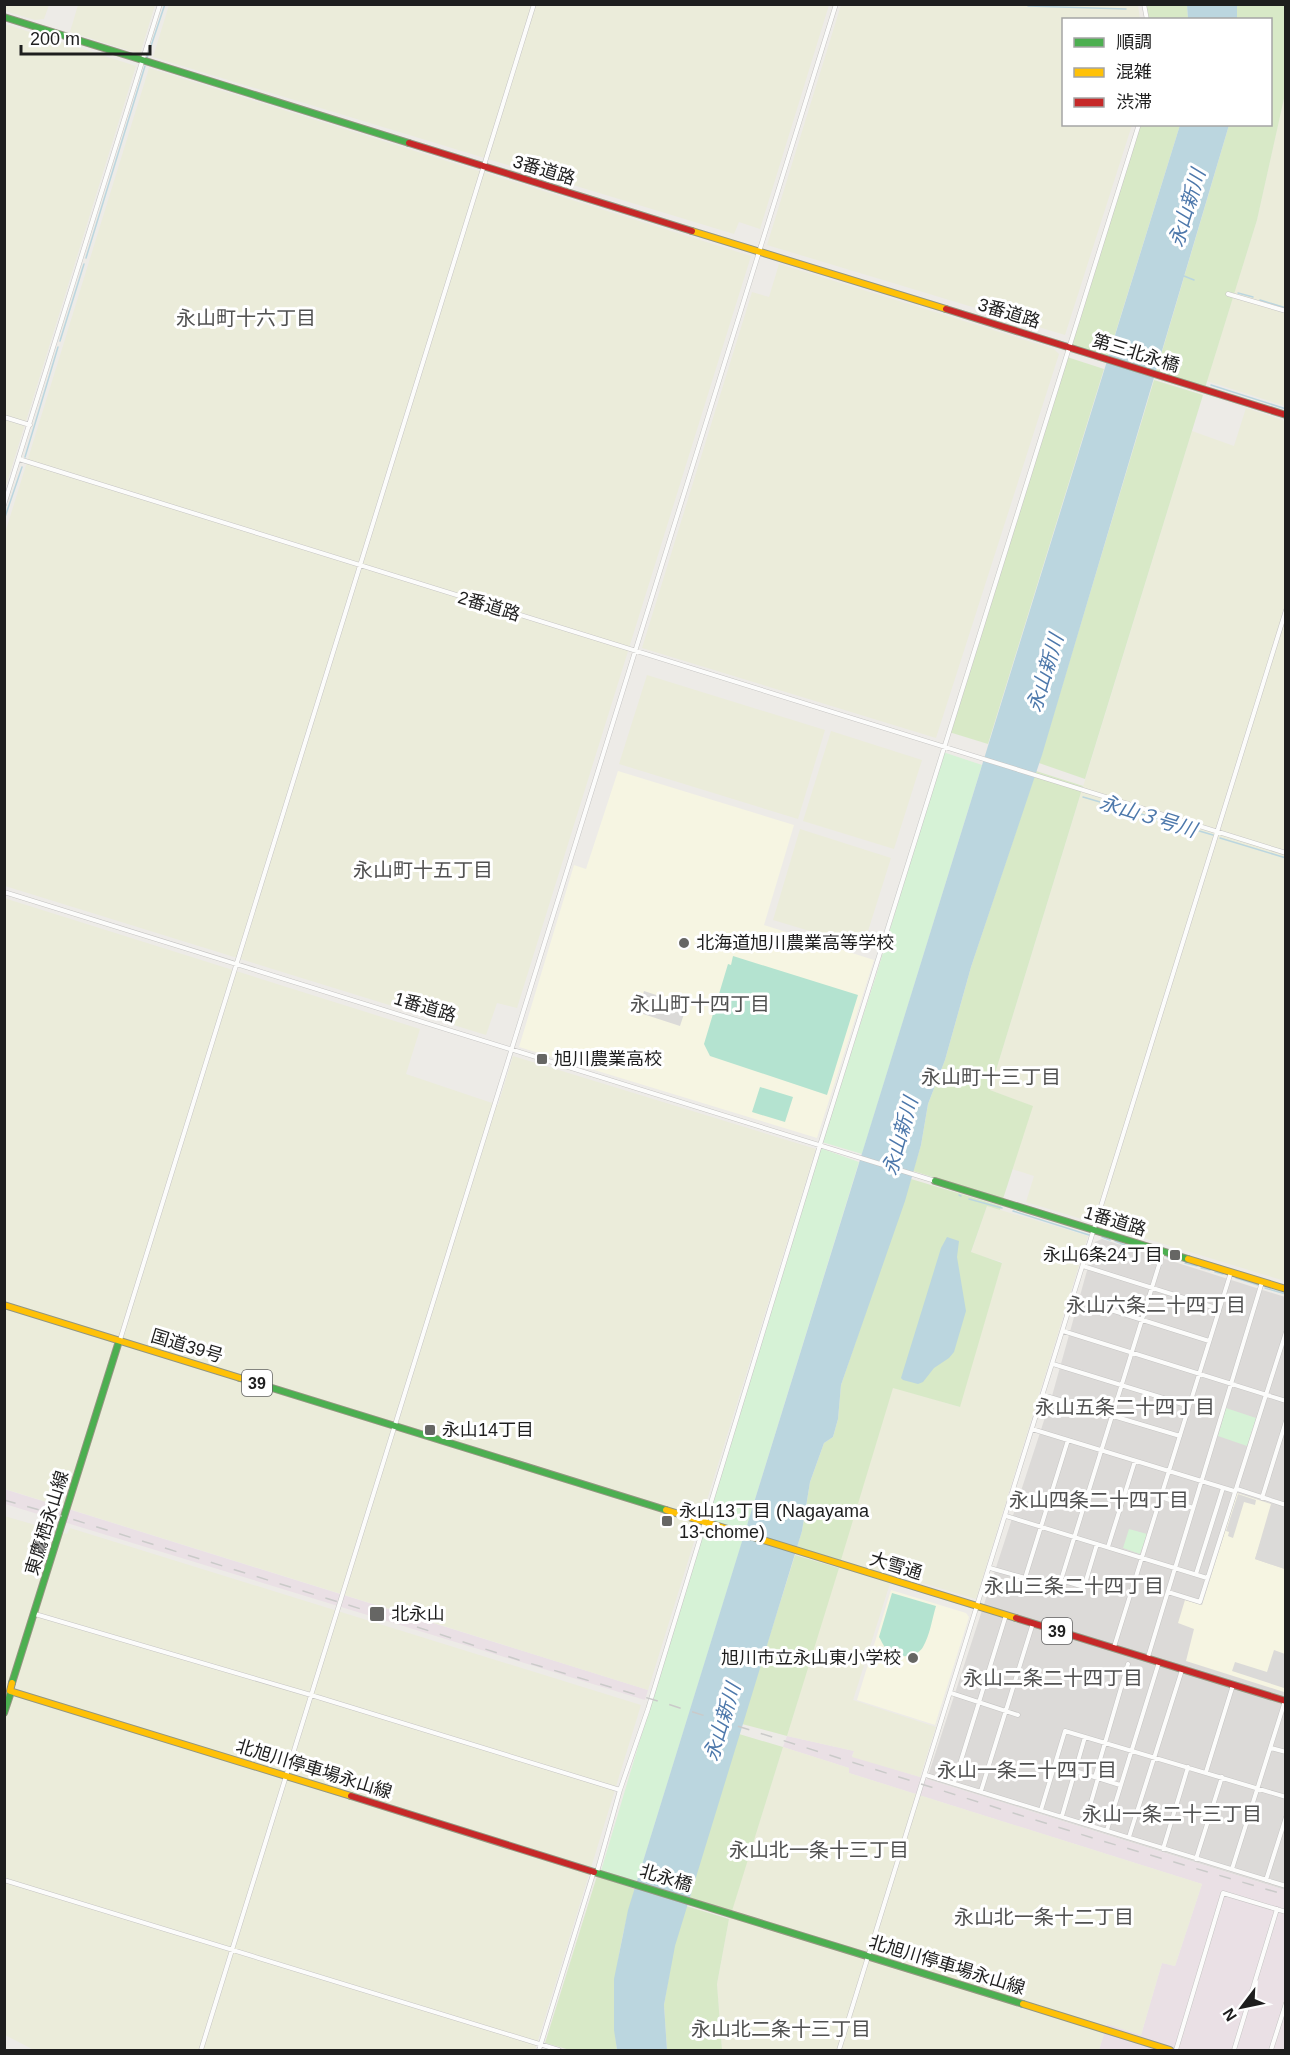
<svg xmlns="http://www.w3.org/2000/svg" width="1290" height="2055" viewBox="0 0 1290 2055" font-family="Arial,'Noto Sans JP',sans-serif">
  <rect width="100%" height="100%" fill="#edebe7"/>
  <!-- residential -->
  <path fill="#dcdad8" d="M1102,1239L1285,1297V1890L927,1779L1052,1396L1095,1242Z"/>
  <!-- industrial -->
  <path fill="#eae0e5" d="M4,1489L648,1690L645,1700L5,1504Z
    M787,1736L854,1751L852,1756L1285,1890V2050H1099L1107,2024L1141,2035L1162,1963L1175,1966L1202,1884L849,1773V1768L783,1747Z"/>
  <!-- education -->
  <path fill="#f6f5e2" d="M618,771L794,825L764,925L874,960L817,1138L519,1047L574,865L586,869Z
    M1237,1493L1271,1504L1255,1559L1285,1569L1284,1692L1186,1661L1194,1629L1178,1623L1185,1600L1202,1605Z
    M891,1590L966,1613L969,1617L935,1725L857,1700Z"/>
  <!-- religious -->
  <path fill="#dbdad8" d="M644,991L687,1005L680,1026L637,1012Z
    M1238,1494L1256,1500L1255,1505L1244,1502L1233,1538L1228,1536L1229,1532L1226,1531Z
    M1272,1507L1285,1512V1569L1255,1559Z
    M1274,1650L1285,1654L1284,1688L1232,1671L1235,1662L1267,1672Z"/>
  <!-- farmland -->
  <path fill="#ebecda" d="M4,5L5,4L49,5L44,19L35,20L5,11Z
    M78,5H155L140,54L70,32Z
    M169,5H829L760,229L739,222L734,234L153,57Z
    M841,5H1138L1140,19L1064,20V124L1132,125L1065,335L767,245Z
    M5,24L136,66L5,489Z
    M149,68L751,256L517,1008L497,1003L486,1035L5,886V533Z
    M1285,94V406L1207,381L1257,220Z
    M779,264L1054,349L1059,354L936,738L642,648L752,292L769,297Z
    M1246,408L1285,421V1281L1026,1202L1034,1176L1012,1169L1032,1106L990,1090L1192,431L1234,446Z
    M647,675L825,730L798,819L619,764Z
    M831,731L922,760L894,849L803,821Z
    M800,829L891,858L863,947L773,920Z
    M4,898L420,1029L406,1074L498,1105L513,1056L816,1149L648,1690L5,1489Z
    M987,1206L1088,1236L976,1599L893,1574L853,1700L936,1727L920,1777L852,1757L854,1751L787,1736L893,1387L959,1407L1002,1262L971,1253Z
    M4,1516L67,1534L70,1528L641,1705L535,2050H34L5,2035Z
    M783,1747L849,1768V1773L1202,1884L1175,1966L1162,1963L1141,2035L1107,2024L1099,2050H722L717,1984L729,1919Z"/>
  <!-- grass -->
  <path fill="#d8e9c7" d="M1144,5H1187L1188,19H1147Z
    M1237,5H1285V94L1257,220L1205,388L1156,372L1229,125L1270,124V20L1237,19Z
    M1139,125H1180L1108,357L1071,345Z
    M1067,357L1104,369L988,744L949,732Z
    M1154,380L1203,395L1085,779L1039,763Z
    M1036,771L1083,786L990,1090L1033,1106L1003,1199L913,1171L921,1145L928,1104L945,1060L971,967Z
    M911,1179L1001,1206L1000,1210L987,1206L971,1252L1002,1263L960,1407L893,1388L841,1560L797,1547L802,1531L810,1482L824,1443L833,1437L838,1419L841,1385Z
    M795,1555L839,1568L787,1736L742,1724Z
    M739,1734L783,1747L732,1911L689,1897Z
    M597,1876L635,1889C619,1941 609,1996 617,2050H570L545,2043Z
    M686,1906L729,1919L717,1984L722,2050H667L664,2005L674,1946Z"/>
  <!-- park -->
  <path fill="#d6f2d6" d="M943,752L982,765L862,1154L822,1142L876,976Z
    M820,1148L859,1162L745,1532L706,1519Z
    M1226,1408L1256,1418L1247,1446L1218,1436Z
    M704,1525L743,1539L637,1881L601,1871Z
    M1129,1529L1147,1534L1140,1554L1123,1548Z"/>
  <!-- pitch -->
  <path fill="#b4e3d0" d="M733,956L858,995L827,1095L710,1056L704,1044L728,964L731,965Z
    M760,1087L793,1097L785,1122L752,1112Z
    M892,1593L936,1606C932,1619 930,1635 923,1647C916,1659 895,1659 886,1649C883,1645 881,1640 879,1637Z"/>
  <!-- water -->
  <path fill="#bbd6df" d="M1187,5H1237V19H1188Z
    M1180,125H1229L1042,755L971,967L945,1060L928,1104L921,1145L905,1201L841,1385L838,1419L833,1437L824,1443L810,1482L802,1531L675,1946L664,2005L667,2050H617L614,2030V1979L628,1910Z
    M947,1237L959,1241L957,1257L966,1311L954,1352L949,1358L934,1368L923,1382L918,1384L903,1380L901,1378L941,1248Z"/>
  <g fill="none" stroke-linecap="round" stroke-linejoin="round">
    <!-- stream -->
    <path stroke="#bbd6df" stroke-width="1.5" d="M999,4L1021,5
      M1028,6L1126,9
      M147,58L165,4
      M86,258L145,66
      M1184,276L1194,280
      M1238,293L1253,297
      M1260,300L1286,308
      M60,341L84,264
      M1211,385L1286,409
      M25,457L58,347
      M4,520L22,467
      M1083,797L1213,835
      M1220,838L1286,858
      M959,1195L961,1196
      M969,1199L1002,1208
      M1013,1211L1089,1235
      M1102,1237L1110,1240
      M1115,1241L1125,1245
      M1132,1247L1139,1249
      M1144,1251L1156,1254
      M1167,1257L1172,1259
      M1178,1260L1181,1261
      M1185,1263L1197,1266
      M1201,1268L1210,1270
      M1215,1272L1223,1274
      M1236,1278L1258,1285
      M1265,1288L1286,1294"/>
    <defs>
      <path id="street" d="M1144,4L1147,20
        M1228,294L1286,311
        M4,417L30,425
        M19,459L1286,853
        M4,505L160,4
        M4,892L935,1181
        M1083,1266L1219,1309
        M1073,1298L1209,1341
        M1063,1331L1286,1401
        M120,1340L534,4
        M1053,1364L1189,1406
        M1043,1395L1180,1436
        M1032,1429L1234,1491
        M1237,1489L1286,1505
        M1161,1497L1193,1508
        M1262,1498L1286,1421
        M1006,1516L1207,1578
        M1097,1544L1084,1587L1061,1580L1163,1252
        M1108,1547L1135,1461
        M990,1568L1025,1578L1068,1440
        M1196,1574L1223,1488
        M1168,1592L1200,1602L1286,1332
        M35,1614L311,1695L620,1790
        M1114,1647L1231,1272
        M1148,1657L1262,1282
        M951,1693L1018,1715
        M1271,1748L1286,1752
        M1075,1771L1120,1785
        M1206,1772L1233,1685
        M926,1775L1286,1886
        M1095,1777L1128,1664
        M954,1783L1006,1615
        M981,1791L1033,1623
        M1041,1810L1065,1731L1286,1797
        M1062,1816L1085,1737
        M1085,1823L1098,1778
        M1107,1830L1159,1662
        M1129,1837L1182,1670
        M1163,1849L1188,1767
        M1196,1859L1222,1777
        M1232,1869L1285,1701
        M597,1872L620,1790L648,1709L820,1145L1139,124
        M4,1880L559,2050
        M1266,1880L1286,1817
        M201,2050L836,4
        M539,2050L594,1871
        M839,2050L1286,610
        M1176,2050L1223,1893L1286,1912
        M1234,2050L1277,1909
        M1271,2050L1286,2003"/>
      <path id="fast" d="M4,17L409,143
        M935,1181L1188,1259
        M240,1378L666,1510
        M12,1683L119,1341
        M4,1713L11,1692
        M594,1872L1023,2004"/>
      <path id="slow" d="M692,231L946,309
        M1188,1259L1286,1289
        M4,1305L240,1378
        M666,1510L1016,1618
        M12,1683L10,1691L351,1796
        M1023,2004L1170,2050"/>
      <path id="jam" d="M409,143L692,231
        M946,309L1286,415
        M1016,1618L1286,1701
        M351,1796L594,1872"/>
    </defs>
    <!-- street casing -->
    <use href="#street" stroke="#c5c4c3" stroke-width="5"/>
    <!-- fast casing -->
    <use href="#fast" stroke="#939680" stroke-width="8"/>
    <!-- slow casing -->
    <use href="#slow" stroke="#939680" stroke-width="8"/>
    <!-- jam casing -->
    <use href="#jam" stroke="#939680" stroke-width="8"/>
    <!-- street -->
    <use href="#street" stroke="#fcfcfb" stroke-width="4"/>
    <!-- fast -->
    <use href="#fast" stroke="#4caf50" stroke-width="6"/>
    <!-- slow -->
    <use href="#slow" stroke="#ffc107" stroke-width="6"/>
    <!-- jam -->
    <use href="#jam" stroke="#c62828" stroke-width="6"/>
    <!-- rail -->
    <path stroke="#cacac9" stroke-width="1.5" stroke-dasharray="12 12" stroke-linecap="butt" d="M4,1500L65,1517L377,1614L519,1660L661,1702L1099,1840L1286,1895"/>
  </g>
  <!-- markers -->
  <g fill="#666664" stroke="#fff" stroke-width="2">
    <circle cx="684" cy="943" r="6"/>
    <rect x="536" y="1053" width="12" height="12" rx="3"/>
    <rect x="1169" y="1249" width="12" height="12" rx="3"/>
    <rect x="424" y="1424" width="12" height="12" rx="3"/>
    <rect x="661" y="1515" width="12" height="12" rx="3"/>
    <rect x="369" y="1606" width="16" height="16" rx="3"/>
    <circle cx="913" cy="1658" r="6"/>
  </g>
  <g text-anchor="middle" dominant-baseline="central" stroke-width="6" stroke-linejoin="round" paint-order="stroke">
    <!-- shield labels -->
    <g fill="#fff" stroke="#626262" stroke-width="1.5">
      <rect x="242" y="1370" width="30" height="26" rx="4.5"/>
      <rect x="1042" y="1618" width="30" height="26" rx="4.5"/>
    </g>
    <g font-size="16" font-weight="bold" fill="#1e1e1e">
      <text x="257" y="1383">39</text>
      <text x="1057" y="1631">39</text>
    </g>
    <!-- street labels -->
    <g font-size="18" fill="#1e1e1e" stroke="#fff">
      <text transform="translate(544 170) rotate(17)">3番道路</text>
      <text transform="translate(1009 313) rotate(17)">3番道路</text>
      <text transform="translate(1136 353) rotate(17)">第三北永橋</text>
      <text transform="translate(489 606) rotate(17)">2番道路</text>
      <text transform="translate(425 1007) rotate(17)">1番道路</text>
      <text transform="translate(1115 1221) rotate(17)">1番道路</text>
      <text transform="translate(187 1346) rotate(17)">国道39号</text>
      <text transform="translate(47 1523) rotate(-73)">東鷹栖永山線</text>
      <text transform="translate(896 1566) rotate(17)">大雪通</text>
      <text transform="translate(314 1769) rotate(17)">北旭川停車場永山線</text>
      <text transform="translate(666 1878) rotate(17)">北永橋</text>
      <text transform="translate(947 1965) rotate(17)">北旭川停車場永山線</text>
    </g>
    <!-- poi labels -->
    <g font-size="18" fill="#1e1e1e" stroke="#fff" text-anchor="start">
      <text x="696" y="943">北海道旭川農業高等学校</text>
      <text x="554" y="1059">旭川農業高校</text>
      <text x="1163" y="1255" text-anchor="end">永山6条24丁目</text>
      <text x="442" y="1430">永山14丁目</text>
      <text x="679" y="1511">永山13丁目 (Nagayama<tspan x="679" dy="21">13-chome)</tspan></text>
      <text x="391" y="1614">北永山</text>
      <text x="901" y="1658" text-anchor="end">旭川市立永山東小学校</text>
    </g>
    <!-- water labels -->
    <g font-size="20" font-style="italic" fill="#4d78ab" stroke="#fff">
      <text transform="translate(1187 208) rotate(-73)">永山新川</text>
      <text transform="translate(1045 673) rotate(-73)">永山新川</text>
      <text transform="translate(1148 816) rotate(17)">永山３号川</text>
      <text transform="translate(900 1136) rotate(-74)">永山新川</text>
      <text transform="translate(722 1722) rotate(-73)">永山新川</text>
    </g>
    <!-- neighbourhood labels -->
    <g font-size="20" fill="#515151" stroke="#fff">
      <text x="246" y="318">永山町十六丁目</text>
      <text x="423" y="870">永山町十五丁目</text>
      <text x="700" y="1004">永山町十四丁目</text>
      <text x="991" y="1077">永山町十三丁目</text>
      <text x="1156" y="1305">永山六条二十四丁目</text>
      <text x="1125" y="1407">永山五条二十四丁目</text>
      <text x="1099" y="1500">永山四条二十四丁目</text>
      <text x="1074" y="1586">永山三条二十四丁目</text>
      <text x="1053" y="1678">永山二条二十四丁目</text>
      <text x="1027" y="1770">永山一条二十四丁目</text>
      <text x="1172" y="1814">永山一条二十三丁目</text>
      <text x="819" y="1850">永山北一条十三丁目</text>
      <text x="1044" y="1917">永山北一条十二丁目</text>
      <text x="781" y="2029">永山北二条十三丁目</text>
    </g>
  </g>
  <!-- border -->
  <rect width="1290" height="2055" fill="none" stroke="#1e1e1e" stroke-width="12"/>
  <!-- legend -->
  <rect x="1062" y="18" width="210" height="108" fill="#ffffff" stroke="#a5a5a5" stroke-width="1.5"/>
  <rect x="1074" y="38" width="30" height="9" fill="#4caf50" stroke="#a5a5a5" stroke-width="1.5"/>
  <text x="1116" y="48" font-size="18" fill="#1e1e1e">順調</text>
  <rect x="1074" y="68" width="30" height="9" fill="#ffc107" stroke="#a5a5a5" stroke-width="1.5"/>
  <text x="1116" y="78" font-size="18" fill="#1e1e1e">混雑</text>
  <rect x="1074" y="98" width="30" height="9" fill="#c62828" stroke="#a5a5a5" stroke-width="1.5"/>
  <text x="1116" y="108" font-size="18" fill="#1e1e1e">渋滞</text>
  <!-- north arrow -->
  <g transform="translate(1242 2007) rotate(238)" stroke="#ffffff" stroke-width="4.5" paint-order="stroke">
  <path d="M0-4.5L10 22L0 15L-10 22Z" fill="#1e1e1e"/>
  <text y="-9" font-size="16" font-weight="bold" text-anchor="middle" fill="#1e1e1e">N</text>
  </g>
  <!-- scale -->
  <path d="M21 45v9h129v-9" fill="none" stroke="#1e1e1e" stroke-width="3"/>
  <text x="30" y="45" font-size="18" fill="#1e1e1e" stroke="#ffffff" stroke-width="4.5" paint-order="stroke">200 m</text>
</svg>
